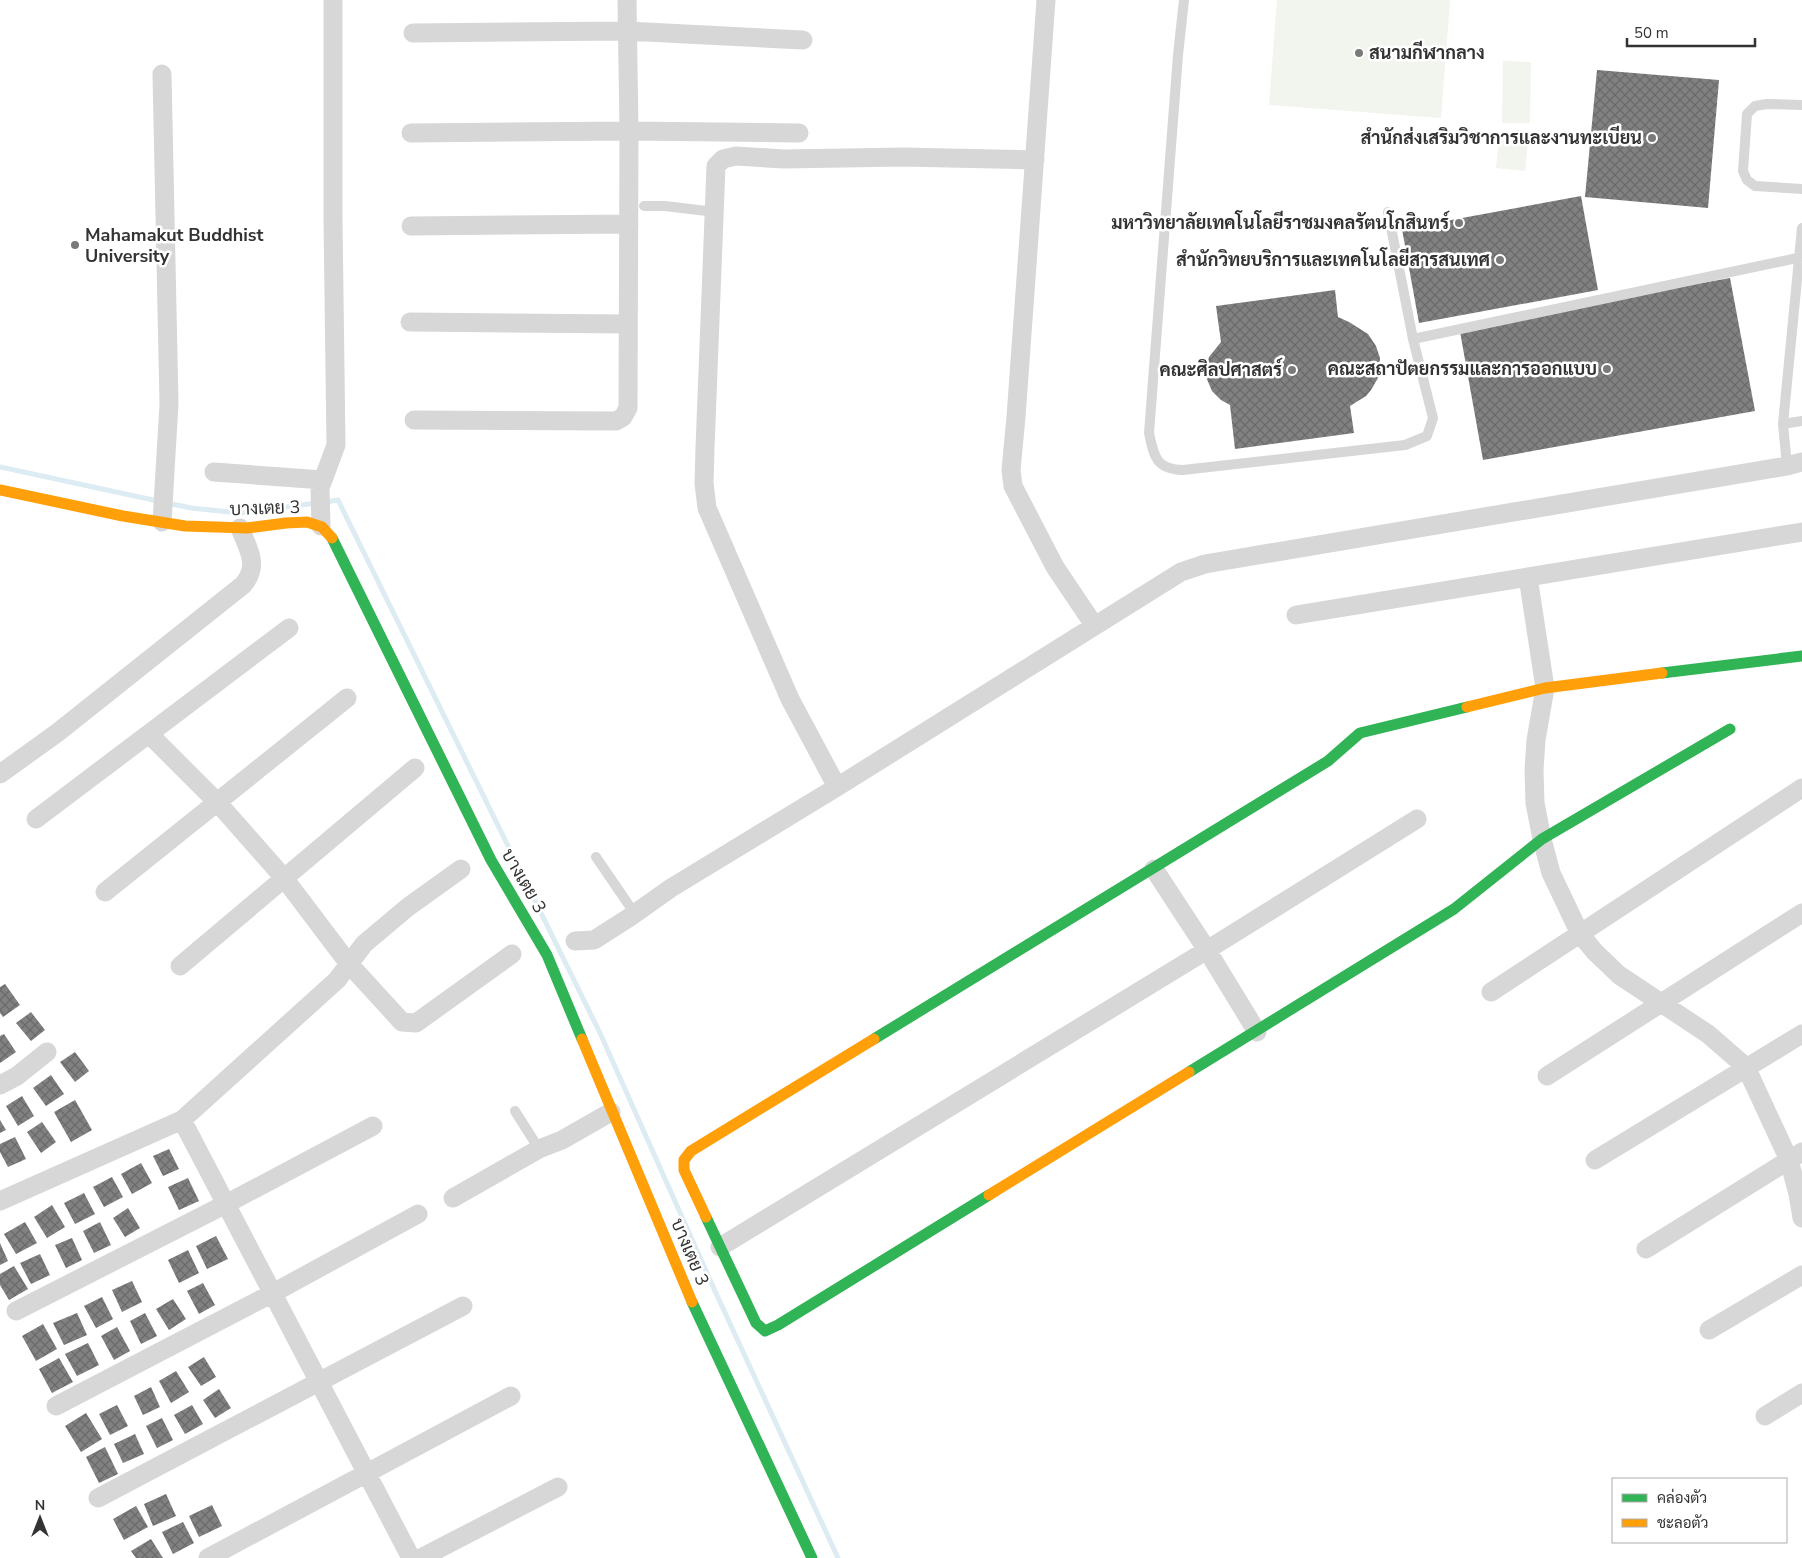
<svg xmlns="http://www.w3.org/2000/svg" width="1802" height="1558" viewBox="0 0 1802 1558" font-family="'Nunito Sans',Sarabun,sans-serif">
  <defs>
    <pattern id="building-cross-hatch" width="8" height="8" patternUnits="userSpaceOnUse" patternTransform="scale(1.25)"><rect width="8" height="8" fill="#818181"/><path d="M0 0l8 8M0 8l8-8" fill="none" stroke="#6a6a6a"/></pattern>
  </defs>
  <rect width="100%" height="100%" fill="#fff"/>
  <!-- pitch -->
  <path fill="#f1f5ed" d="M1277,0H1450L1441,118L1269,105Z
    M1503,61L1531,62L1530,123H1502Z
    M1499,138L1528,141L1525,171L1496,168Z"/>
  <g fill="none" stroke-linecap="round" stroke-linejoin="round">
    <!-- stream -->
    <path stroke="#ddebf3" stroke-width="5" d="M0,467L158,501
      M325,502L338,500L600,1033L715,1291L838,1558
      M167,503L191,508L240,513L317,503"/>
  </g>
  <!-- building -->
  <path fill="url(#building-cross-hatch)" d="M1597,70L1719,80L1708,208L1585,197Z
    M1581,196L1598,290L1419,323L1402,229Z
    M1730,278L1755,411L1483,460L1459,326Z
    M1335,290L1338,317L1349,322L1368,334L1376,346L1380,358L1378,378L1371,390L1366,396L1350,406L1354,433L1235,449L1230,405L1221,400L1212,391L1206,377L1207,364L1209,357L1221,342L1216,306Z
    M5,984L20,1005L3,1017L0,1013V987Z
    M31,1012L45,1030L31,1041L16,1023Z
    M4,1034L16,1052L0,1063V1036Z
    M75,1052L89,1071L75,1082L60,1062Z
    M51,1075L64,1094L46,1106L33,1088Z
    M22,1096L34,1116L18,1126L6,1106Z
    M75,1100L92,1130L71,1142L54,1112Z
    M0,1120L6,1130L0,1133Z
    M42,1122L56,1142L41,1153L27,1132Z
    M15,1137L26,1159L8,1167L0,1152V1144Z
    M169,1149L179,1169L163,1176L153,1156Z
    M141,1163L152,1183L132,1194L121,1174Z
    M112,1177L123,1197L104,1207L93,1187Z
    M188,1178L199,1201L179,1210L168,1187Z
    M84,1193L95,1214L75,1224L64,1203Z
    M52,1205L65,1227L47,1238L34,1217Z
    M128,1208L140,1228L125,1237L113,1218Z
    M25,1222L37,1243L16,1254L4,1234Z
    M100,1222L111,1245L94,1253L83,1231Z
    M216,1236L228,1259L207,1269L196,1246Z
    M72,1238L82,1260L66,1268L55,1245Z
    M0,1243L8,1261L0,1265Z
    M188,1250L199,1273L179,1283L168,1260Z
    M40,1254L50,1275L31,1284L20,1263Z
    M14,1266L28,1289L9,1300L0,1285V1274Z
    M132,1281L142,1302L122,1312L112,1290Z
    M203,1283L215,1305L199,1314L187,1291Z
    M102,1297L113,1319L96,1328L84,1306Z
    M173,1299L186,1319L169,1330L156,1309Z
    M77,1313L87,1335L64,1345L53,1323Z
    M145,1313L157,1336L141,1344L130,1321Z
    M43,1324L57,1349L36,1361L22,1336Z
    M117,1327L130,1351L114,1360L101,1336Z
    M88,1343L99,1365L77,1376L65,1354Z
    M204,1357L216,1377L201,1386L188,1367Z
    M59,1358L73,1382L52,1393L39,1369Z
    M176,1371L189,1392L171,1403L159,1381Z
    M151,1387L160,1407L143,1415L134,1396Z
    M219,1389L231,1408L215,1418L203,1400Z
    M117,1405L128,1426L110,1435L99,1414Z
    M192,1405L203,1424L185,1434L174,1415Z
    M86,1413L102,1439L81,1452L65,1426Z
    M162,1418L173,1440L157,1448L146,1426Z
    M135,1434L144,1454L123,1463L114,1444Z
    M105,1447L118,1474L99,1483L86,1457Z
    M166,1494L176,1516L153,1526L144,1504Z
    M212,1505L222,1526L199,1537L189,1516Z
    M136,1506L148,1527L124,1540L113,1519Z
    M183,1522L194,1543L173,1554L162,1532Z
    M151,1539L163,1558H136L131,1551Z"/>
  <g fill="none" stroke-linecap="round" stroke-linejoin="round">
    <!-- lane -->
    <path stroke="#d7d7d7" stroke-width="10" d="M1184,0L1178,55L1149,433C1154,457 1156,469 1183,470L1405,445L1427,436L1433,418L1413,339L1388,212
      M1802,105L1767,104L1755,106L1747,114L1743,171L1747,180L1755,186L1802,189
      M644,206H665L715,212
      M1413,339L1802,257
      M1783,424L1802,421
      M1787,466L1783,424L1802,228
      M596,857L635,914
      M515,1111L539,1149"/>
    <!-- street -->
    <path stroke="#d7d7d7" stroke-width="19" d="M1046,0L1016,417L1011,470L1013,486L1055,567L1094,625
      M413,33L627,31L803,40
      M162,74L169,404L162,522
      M411,133L629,131L799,133
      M411,226L629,224
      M410,322L628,324
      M414,420L616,421L623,417L628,408L629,131L627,0
      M214,472L323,480
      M321,526L320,488L336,445L333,220V0
      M1528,577L1545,688L1536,740L1534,770L1535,803L1542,839L1551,873L1580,934L1595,952L1619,975L1708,1034L1746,1067L1789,1160L1798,1194L1802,1218
      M1296,615L1802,532
      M149,734L217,802L284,878L349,964L402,1022L416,1023L512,954
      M0,774L57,733L243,585C260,565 248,549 240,528
      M837,787L790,699L707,508L704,483L705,448L716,166L723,159L736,156L784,159L903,157L1035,160
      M36,819L289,628
      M1154,869L1207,950L1257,1032
      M105,892L347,698
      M575,941L594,940L630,917L671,888L837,787L1181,572L1205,564L1787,466L1802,462
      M180,966L415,768
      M1491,992L1802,788
      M1547,1076L1802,913
      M0,1085L17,1076L47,1052
      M182,1120L411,1558
      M1595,1160L1802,1034
      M453,1198L539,1149L562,1140L611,1112
      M0,1201L182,1120L337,980L364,944L408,907L461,869
      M720,1247L1207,950L1417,819
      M1646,1249L1802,1152
      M16,1311L226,1204L373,1126
      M1709,1330L1802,1275
      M56,1406L273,1293L418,1214
      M1765,1416L1802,1393
      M98,1498L463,1306
      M208,1558L511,1396
      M421,1558L558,1487"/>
    <!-- fast -->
    <path stroke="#30b455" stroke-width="11" d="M332,538L491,860L547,955L582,1039
      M1662,673L1802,656
      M874,1039L1328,761L1360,733L1467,707
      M1189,1072L1454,909L1542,839L1730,729
      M706,1217L756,1323L765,1331L778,1325L989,1195
      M692,1302L812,1558"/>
    <!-- slow -->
    <path stroke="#ff9f0a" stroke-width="11" d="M0,490L123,516L185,526L247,528L286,523L307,522L322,527L332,538
      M1467,707L1545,688L1662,673
      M582,1039L692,1302
      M989,1195L1189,1072
      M706,1217L684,1170V1160L691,1151L874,1039"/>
  </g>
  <!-- markers -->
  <g fill="#7a7a7a" stroke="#fff" stroke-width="2">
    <circle cx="1359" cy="53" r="5"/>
    <circle cx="1652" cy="138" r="5"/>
    <circle cx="1459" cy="223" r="5"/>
    <circle cx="75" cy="245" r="5"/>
    <circle cx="1500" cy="260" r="5"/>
    <circle cx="1607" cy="369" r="5"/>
    <circle cx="1292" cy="370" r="5"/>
  </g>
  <g text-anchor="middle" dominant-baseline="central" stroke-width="5" stroke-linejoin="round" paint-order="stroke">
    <!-- poi labels -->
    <g font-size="18" font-weight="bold" fill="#333" stroke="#fff" text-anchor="end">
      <text x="1369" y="53" text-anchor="start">สนามกีฬากลาง</text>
      <text x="1642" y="138">สำนักส่งเสริมวิชาการและงานทะเบียน</text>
      <text x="1449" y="223">มหาวิทยาลัยเทคโนโลยีราชมงคลรัตนโกสินทร์</text>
      <text x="85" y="235" text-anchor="start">Mahamakut Buddhist<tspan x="85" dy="21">University</tspan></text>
      <text x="1490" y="260">สำนักวิทยบริการและเทคโนโลยีสารสนเทศ</text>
      <text x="1597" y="369">คณะสถาปัตยกรรมและการออกแบบ</text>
      <text x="1282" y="370">คณะศิลปศาสตร์</text>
    </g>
    <!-- street labels -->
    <g font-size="18" fill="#333" stroke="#fff">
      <text transform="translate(265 508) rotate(-2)">บางเตย 3</text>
      <text transform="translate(524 881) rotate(60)">บางเตย 3</text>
      <text transform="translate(690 1252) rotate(67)">บางเตย 3</text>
    </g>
  </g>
  <!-- legend -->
  <rect x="1612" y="1478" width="175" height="65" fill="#ffffff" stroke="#adadad"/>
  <rect x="1622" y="1494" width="25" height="8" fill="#30b455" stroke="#adadad"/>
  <text x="1657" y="1503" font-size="15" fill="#333333">คล่องตัว</text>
  <rect x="1622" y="1519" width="25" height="8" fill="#ff9f0a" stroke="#adadad"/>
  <text x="1657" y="1528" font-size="15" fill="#333333">ชะลอตัว</text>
  <!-- north arrow -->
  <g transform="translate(40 1518)" stroke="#ffffff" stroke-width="4" paint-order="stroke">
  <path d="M0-4L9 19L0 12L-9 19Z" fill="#333333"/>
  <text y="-8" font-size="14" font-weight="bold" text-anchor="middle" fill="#333333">N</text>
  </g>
  <!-- scale -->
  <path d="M1627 38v8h128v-8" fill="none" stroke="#333333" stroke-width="2.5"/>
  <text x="1634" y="38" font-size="15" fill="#333333" stroke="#ffffff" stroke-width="4" paint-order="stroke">50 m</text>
</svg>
